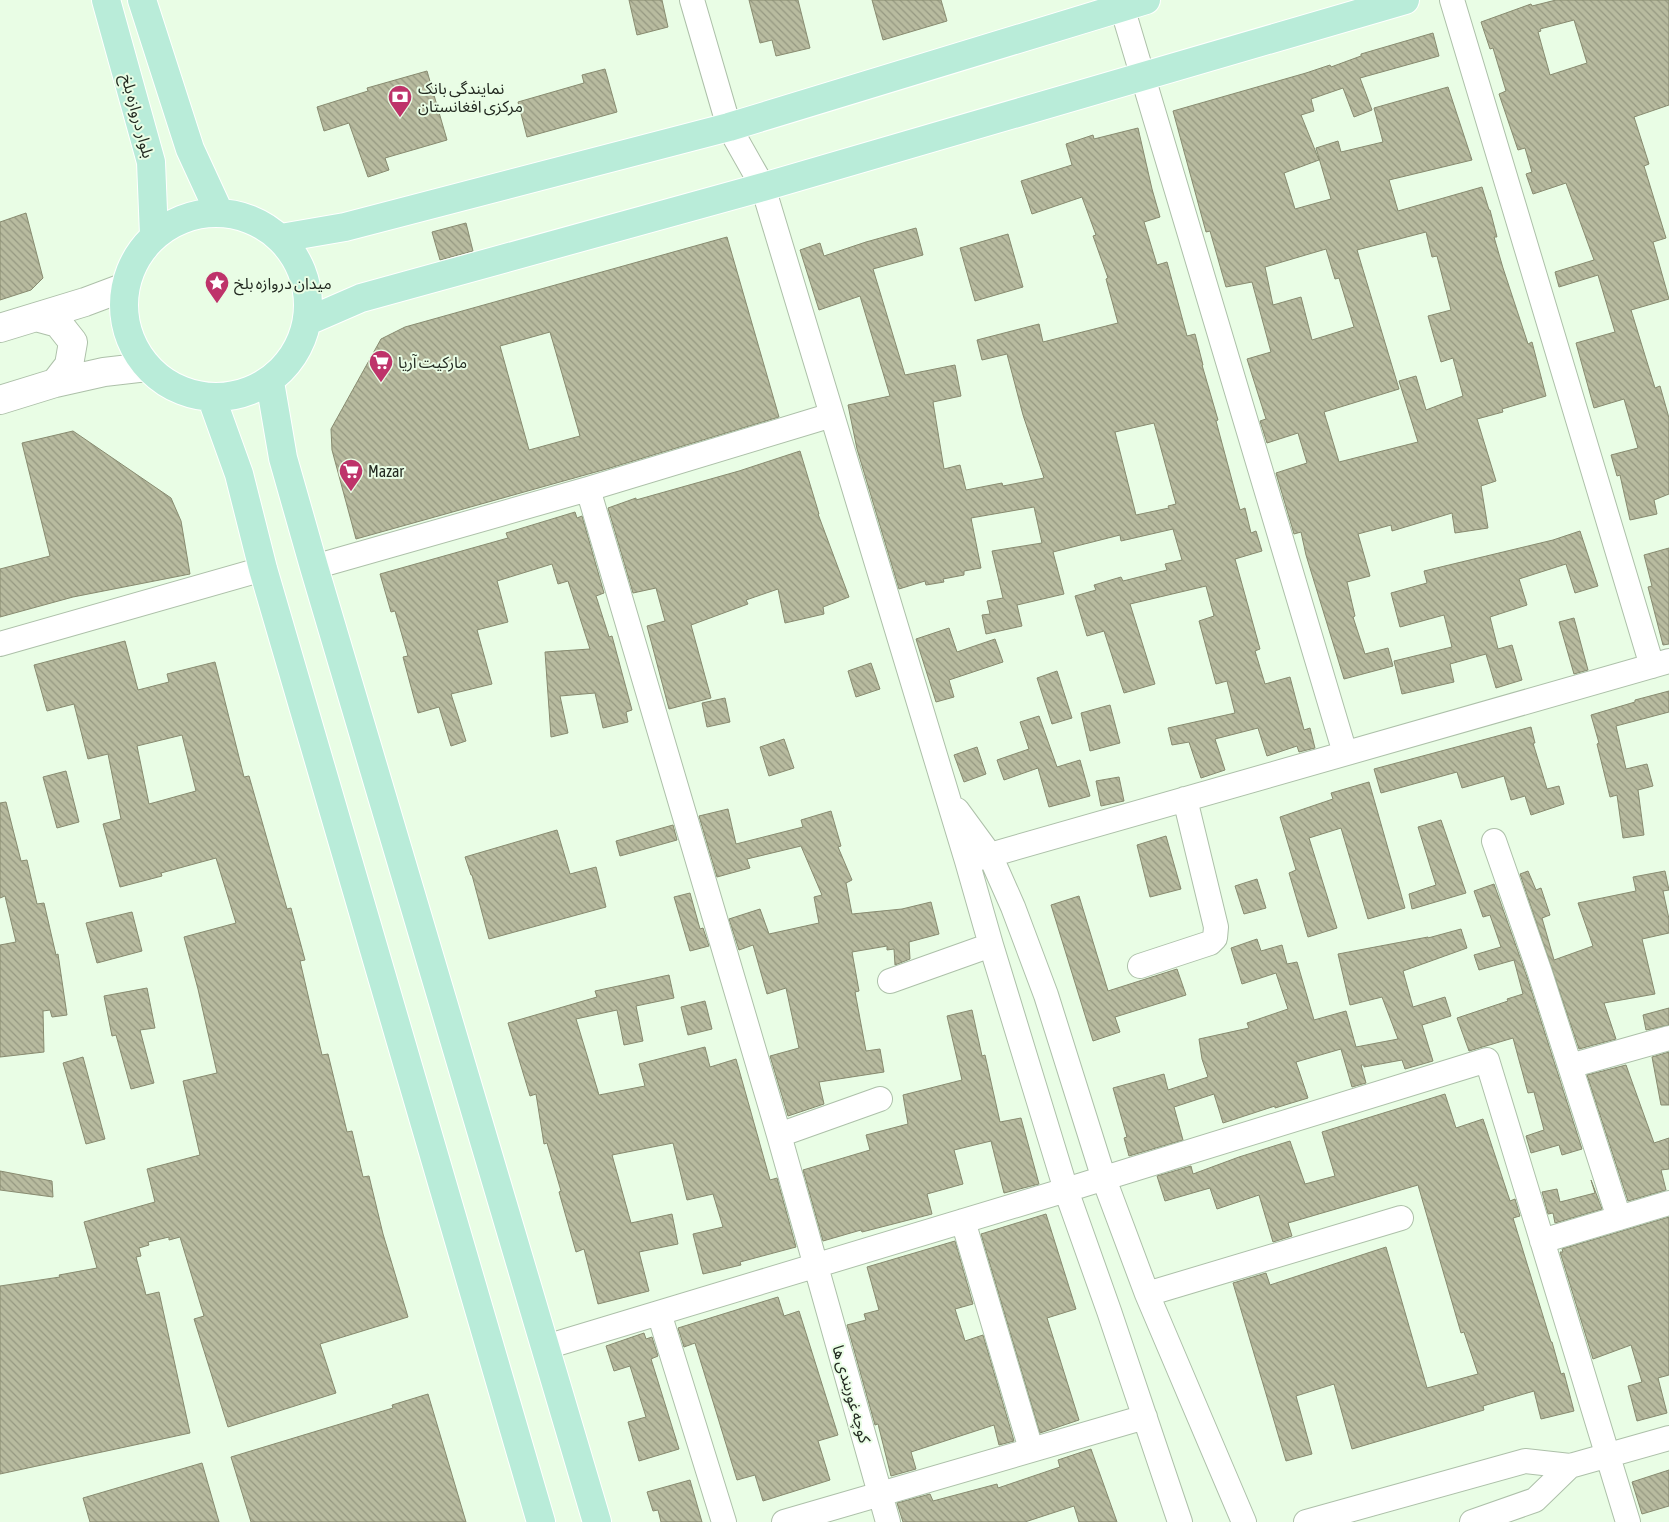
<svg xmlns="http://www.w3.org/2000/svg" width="1669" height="1522" viewBox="0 0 1669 1522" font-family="'Asap Condensed','Noto Sans Arabic',sans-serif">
  <defs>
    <pattern id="building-back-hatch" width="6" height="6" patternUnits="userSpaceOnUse" patternTransform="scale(1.25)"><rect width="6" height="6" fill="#b8bb9f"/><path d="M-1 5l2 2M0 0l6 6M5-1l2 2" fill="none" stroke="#959881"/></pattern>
  </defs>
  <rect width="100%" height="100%" fill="#e9fde5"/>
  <!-- building -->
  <path fill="url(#building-back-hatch)" stroke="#888b70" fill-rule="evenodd" d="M629,0H662L668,27L637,35Z
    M749,0H798L810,48L776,56L772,40L760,43Z
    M872,0H941L947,21L883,40Z
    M1556,0H1669V105L1634,117L1649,164L1644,166L1666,238L1653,242L1669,299L1631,310L1655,388L1660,386L1669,418V494L1654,500L1657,514L1630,520L1620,475L1617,476L1611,455L1638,448L1624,399L1594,408L1576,343L1615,332L1598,275L1559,287L1555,272L1594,260L1566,183L1533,194L1526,174L1532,172L1525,148L1518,150L1499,94L1506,91L1493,48L1490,49L1481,22L1531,4L1532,6ZM1574,20L1587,63L1550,75L1538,32L1541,31L1540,29Z
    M1433,33L1439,56L1360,78L1372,110L1354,117L1343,88L1311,99L1314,111L1301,115L1319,160L1284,173L1295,209L1331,199L1316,148L1338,141L1341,152L1383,142L1374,108L1448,87L1472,160L1389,180L1398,211L1482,187L1489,210H1490L1497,237H1494L1503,268L1528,344L1532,342L1546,396L1502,409L1503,412L1477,419L1496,481L1481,486L1488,528L1455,533L1452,513L1392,531L1391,525L1358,534L1370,576L1347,582L1355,616L1353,617L1365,654L1388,648L1393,666L1344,679L1306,555L1301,532L1294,534L1276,473L1307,463L1298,433L1267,443L1260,421L1266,419L1247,359L1271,352L1252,282L1226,287L1210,231L1206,232L1173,111L1306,73L1330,65L1331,67L1361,56V54ZM1426,232L1432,257L1437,256L1451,310L1428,316L1441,362L1453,358L1463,396L1426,410L1416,376L1399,381L1418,442L1339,462L1324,412L1399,389L1357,250ZM1326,249L1335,279L1339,278L1354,327L1312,340L1301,297L1273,305L1265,267Z
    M605,69L617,112L527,137L518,102L584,83L582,75Z
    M427,71L447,140L385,158L389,170L368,177L349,123L324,131L317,107L368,91L367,88Z
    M1138,128L1152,189L1160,217L1144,222L1157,265L1167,262L1187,336L1195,334L1203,365H1202L1218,420L1216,421L1240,510L1245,508L1251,533L1256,531L1262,551L1235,559L1260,649L1255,651L1265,684L1290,677L1304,730L1310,728L1315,748L1299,752L1297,746L1267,756L1258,728L1215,739L1225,770L1201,778L1189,742L1172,745L1168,728L1235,713L1227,681L1216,684L1199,621L1214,616L1206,586L1130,604L1155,684L1124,693L1104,631L1087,636L1075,596L1096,590L1094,585L1121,577L1123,581L1167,570L1165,564L1182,560L1173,529L1121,541L1120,535L1053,552L1064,594L1017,605L1022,626L986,634L982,615L990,614L987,601L1003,598L992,551L1042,543L1034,507L971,518L981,568L964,571V575L943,579L944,582L926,585L925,581L899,589L857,449L848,405L890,396L860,296L819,310L800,250L820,243L824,256L866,242L916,228L923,255L873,269L905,375L955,365L961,396L933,402L944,469L960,465L966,490L1002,483L1003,486L1044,478L1023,415L1007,354L982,360L977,340L1039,324L1043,342L1118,323L1106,279L1108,278L1093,236L1096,235L1082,197L1032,214L1021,181L1072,165L1066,144L1093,135L1094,139ZM1154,423L1176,504L1168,506L1169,508L1136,515L1115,432Z
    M26,213L43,278L31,290L0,300V222Z
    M466,223L473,251L440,260L432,232Z
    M1008,234L1023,287L975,301L960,248Z
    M727,237L779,417L610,468L356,539L332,450L331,429L381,339L405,327ZM550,332L580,436L529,450L500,346Z
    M73,431L171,498L181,521L190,574L73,597L0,617V569L50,556L22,443Z
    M800,451L819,514H818L849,597L823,607L824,614L785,623L778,589L746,600L748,604L691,625L711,698L669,709L647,626L665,621L656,588L633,593L608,508L636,498V500L739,471Z
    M575,512L577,518L582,516L604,593L596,596L609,637L612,636L632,710L626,712L628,722L603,728L595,693L560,696L568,733L551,737L545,652L590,649L568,581L558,584L552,564L497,581L508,622L477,630L492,684L451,694L466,741L451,746L439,707L418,713L403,657L408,656L395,611L391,612L380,574L508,538L506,533Z
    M1580,531L1598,586L1575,593L1566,564L1519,579L1527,605L1490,617L1498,649L1512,645L1522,680L1496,688L1486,654L1450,664L1454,682L1402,694L1394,661L1452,647L1444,615L1400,627L1391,593L1427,583L1424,571L1553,540Z
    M1669,548V644L1663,645L1648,587L1652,586L1644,555Z
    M1574,618L1588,670L1574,674L1559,622Z
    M949,628L957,652L995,639L1003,662L949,680L954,697L936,702L916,639Z
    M125,641L138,690L169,682L167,674L215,662L244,777L249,776L287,909L291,908L305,960L300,961L322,1055L328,1054L347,1132L352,1131L363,1177L369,1176L383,1234L408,1317L320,1344L336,1393L228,1427L194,1319L204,1316L180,1237L169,1240V1237L148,1242L149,1245L139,1248L141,1256L136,1257L146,1295L159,1292L190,1433L0,1474V1286L60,1277L59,1275L97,1268L84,1222L155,1202L147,1169L200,1155L183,1081L217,1073L198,989L184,937L236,923L216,858L161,873L162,876L120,887L103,824L121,819L108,754L88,759L74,704L47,711L34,665ZM182,735L196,791L149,804L137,746Z
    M871,663L880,689L856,697L848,671Z
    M1057,671L1072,718L1052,724L1037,678Z
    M1669,691V712L1616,726L1626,769L1647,764L1653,786L1638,790L1644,835L1623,838L1617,795L1610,797L1597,744L1599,743L1591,715L1635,702V700Z
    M725,698L730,722L707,727L702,703Z
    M1110,705L1120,743L1090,751L1081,713Z
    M1039,716L1057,767L1080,760L1090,796L1049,807L1038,768L1004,780L997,760L1029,749L1020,722Z
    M1531,727L1535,743H1533L1547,789L1559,786L1564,804L1531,815L1525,796L1511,800L1504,776L1462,788L1457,772L1381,793L1374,769Z
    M784,739L794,768L769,776L760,747Z
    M977,747L986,774L964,782L954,755Z
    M66,771L79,822L57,828L43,777Z
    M1119,777L1124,801L1101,806L1096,781Z
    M1369,782L1405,908L1368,919L1341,828L1309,838L1337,928L1308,937L1289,873L1296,870L1280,817L1333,799L1331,793Z
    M6,802L21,861L27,860L37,904L44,903L56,955L58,954L67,1015L52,1017L50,1010L43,1011L44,1052L0,1057V945L16,942L5,896L0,898V803Z
    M728,809L736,844L803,827L801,820L831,811L841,846L838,847L852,880L846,883L852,914L902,909L931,902L939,934L909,942L910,959L895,965L894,949L887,950V946L852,952L859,991L855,992L866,1051L880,1049L884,1072L819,1082L824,1104L788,1116L770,1056L799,1048L786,988L767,994L753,945L739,950L729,919L760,909L769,934L819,923L814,897L822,895L801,846L747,859L750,868L717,877L699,816Z
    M1441,820L1466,893L1412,909L1409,894L1436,885L1418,827Z
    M673,825L677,840L620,856L616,841Z
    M557,830L570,874L596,867L606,907L489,939L472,875H471L465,857Z
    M1166,836L1181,889L1150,897L1137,845Z
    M1528,871L1536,890L1541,888L1550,915L1542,918L1554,960L1593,946L1578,903L1636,891L1633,877L1665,871L1669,890L1663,891L1669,919V933L1642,939L1655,994L1604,1003L1616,1039L1579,1049L1520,874Z
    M1257,879L1266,908L1244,914L1235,886Z
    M1494,884L1527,977L1582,1149L1562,1155L1559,1145L1531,1153L1526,1136L1544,1130L1534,1092L1528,1093L1513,1038L1469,1051L1457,1018L1508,1001L1507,999L1523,994L1514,960L1479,970L1474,955L1501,947L1490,915L1483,917L1474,891Z
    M690,893L700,929L703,928L709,946L690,951L674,897Z
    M1079,896L1108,991L1177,969L1186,995L1115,1017L1120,1032L1093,1041L1051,905Z
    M132,912L142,951L97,963L86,923Z
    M1461,929L1467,948L1403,971L1413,1007L1445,997L1451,1016L1422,1025L1433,1061L1405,1069L1402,1060L1364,1067V1065H1361L1366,1083L1352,1087L1341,1049L1296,1062L1308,1098L1275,1108V1106L1223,1123L1214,1094L1174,1107L1183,1140L1129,1156L1124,1138L1127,1137L1113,1088L1164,1074L1168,1090L1208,1077L1202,1059L1199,1039L1249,1028L1247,1023L1288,1009L1276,973L1242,984L1231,948L1257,939L1261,951L1282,945L1287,964L1297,962L1314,1020L1346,1011L1356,1047L1398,1039L1382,997L1350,1005L1338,954L1428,937V938Z
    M669,975L674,998L636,1006L643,1041L624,1045L617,1010L576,1019L599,1095L645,1086L639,1064L705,1047L710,1067L736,1059L770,1180L777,1178L796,1247L740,1262L741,1265L703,1274L693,1234L723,1227L713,1194L687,1200L673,1143L612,1155L631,1223L672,1214L678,1244L639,1252L649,1291L598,1304L584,1249L576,1252L559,1192L561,1191L547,1143L544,1144L536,1094L530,1096L508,1023L597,997L595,991Z
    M147,988L155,1028L140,1030L154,1083L131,1089L116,1035L112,1036L104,996Z
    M705,1001L712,1029L688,1035L681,1007Z
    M1669,1008V1025L1646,1030L1643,1015Z
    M972,1010L982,1056L985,1055L1000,1122L1021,1118L1039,1184L1004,1193L991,1141L954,1150L963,1184L927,1194L932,1214L862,1232L861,1230L823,1241L803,1170L870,1150L866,1135L908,1124L903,1095L962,1080L947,1016Z
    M1669,1052V1105H1661L1652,1057Z
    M83,1057L105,1139L86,1144L63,1063Z
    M1626,1065L1654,1143L1669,1138V1169L1661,1170L1666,1190L1628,1201L1587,1075Z
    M1445,1094L1456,1128L1483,1119L1510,1201L1515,1199L1520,1216L1513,1218L1551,1342H1552L1561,1374L1564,1373L1574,1411L1541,1419L1534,1391L1483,1406L1484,1410L1352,1449L1334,1384L1296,1396L1312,1454L1286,1461L1233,1283L1266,1273L1270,1285L1386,1247L1427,1388L1478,1374L1464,1332L1461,1333L1418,1185L1288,1223L1292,1236L1273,1242L1259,1195L1217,1209L1210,1188L1165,1201L1157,1176L1191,1166L1193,1174L1239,1157L1290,1141L1305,1184L1335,1176L1322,1132Z
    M0,1171L52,1181L53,1197L0,1190Z
    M1591,1180L1602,1209L1555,1223L1553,1213L1548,1214L1542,1192L1557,1189L1560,1202L1595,1193Z
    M1046,1214L1076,1309L1047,1318L1079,1420L1040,1433L981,1234Z
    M1669,1217V1375L1658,1378L1667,1413L1637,1421L1628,1386L1642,1382L1631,1345L1593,1359L1560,1252H1563L1562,1249Z
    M955,1241L973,1304L955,1309L965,1341L983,1335L1014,1441L999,1445L994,1425L911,1452L916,1469L891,1476L878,1424L875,1425L847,1325L866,1320L864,1314L879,1310L867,1267Z
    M778,1297L784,1316L799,1311L838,1435L818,1441L830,1480L763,1501L755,1475L737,1480L695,1343L684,1347L678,1328Z
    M644,1333L646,1339L652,1337L658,1356L651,1359L679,1449L639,1461L628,1422L646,1417L630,1366L614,1371L606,1346Z
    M428,1394L466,1522H251L231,1457L393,1408L392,1405Z
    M1091,1449L1117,1522H1079L1074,1506L1025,1522H903L897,1503L930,1494L933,1501L997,1484L998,1488L1060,1467L1058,1460Z
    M202,1463L219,1522H90L83,1498Z
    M1669,1470V1506L1642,1514L1632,1482Z
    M690,1480L702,1522H661L658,1510L653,1511L647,1492Z"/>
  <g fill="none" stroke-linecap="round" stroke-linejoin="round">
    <defs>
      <path id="street" d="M692,0L729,127L763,187L967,861L991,945L1066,1190L1109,1311L1180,1522
        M1452,0L1652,666
        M1122,7L1345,753
        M588,489L779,1135L888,1522
        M314,567L588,489L832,415
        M0,644L263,569
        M957,810L990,855L1013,907L1046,995L1104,1179L1147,1294L1244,1522
        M1494,841L1540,973L1619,1218
        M976,859L1669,661
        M1140,966L1210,943L1215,938L1216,927L1185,799
        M890,981L991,945
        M1570,1066L1669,1038
        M779,1135L880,1099
        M963,1221L1031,1449
        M1542,1241L1669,1203
        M1147,1294L1401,1218
        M659,1313L724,1522
        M546,1347L1066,1190L1487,1060L1628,1522
        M784,1522L1145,1417
        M1306,1522L1525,1461L1570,1466L1669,1438
        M1472,1522L1535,1500L1570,1466"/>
      <path id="secondary" d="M36,317L58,323L73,342L69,365L55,383
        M0,328L85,302L125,287
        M0,400L55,383L104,372L147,367"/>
      <path id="primary" d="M106,0L151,162L154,235
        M142,0L190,149L219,212
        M124 305a92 92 0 1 1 184 0a92 92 0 1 1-184 0Z
        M281,238L345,227L729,127L1146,0
        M308,321L361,298L763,187L1405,0
        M270,382L283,458L314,567L597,1522
        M212,399L239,474L263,569L541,1522"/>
    </defs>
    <!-- street casing -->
    <use href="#street" stroke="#adc0a9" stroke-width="26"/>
    <!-- secondary casing -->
    <use href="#secondary" stroke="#adc0a9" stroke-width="30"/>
    <!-- primary casing -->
    <use href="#primary" stroke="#fff" stroke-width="30"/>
    <!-- street -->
    <use href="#street" stroke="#fff" stroke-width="24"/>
    <!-- secondary -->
    <use href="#secondary" stroke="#fff" stroke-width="28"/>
    <!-- primary -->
    <use href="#primary" stroke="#b9ecd9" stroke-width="28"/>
  </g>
  <!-- icons -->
  <defs>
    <symbol id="bank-pin" viewBox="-11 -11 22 30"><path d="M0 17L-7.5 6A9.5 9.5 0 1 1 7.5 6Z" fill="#be336a" stroke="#e9fde5"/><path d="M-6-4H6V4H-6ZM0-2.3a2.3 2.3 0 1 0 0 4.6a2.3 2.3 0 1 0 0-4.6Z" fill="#fff"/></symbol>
    <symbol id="sight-pin" viewBox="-11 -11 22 30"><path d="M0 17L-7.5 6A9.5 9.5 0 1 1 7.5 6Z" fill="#be336a" stroke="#e9fde5"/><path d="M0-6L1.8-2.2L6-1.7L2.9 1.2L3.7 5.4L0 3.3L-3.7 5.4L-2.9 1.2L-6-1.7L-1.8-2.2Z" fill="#fff"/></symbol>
    <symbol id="supermarket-pin" viewBox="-11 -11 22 30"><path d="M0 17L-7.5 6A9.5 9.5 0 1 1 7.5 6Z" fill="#be336a" stroke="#e9fde5"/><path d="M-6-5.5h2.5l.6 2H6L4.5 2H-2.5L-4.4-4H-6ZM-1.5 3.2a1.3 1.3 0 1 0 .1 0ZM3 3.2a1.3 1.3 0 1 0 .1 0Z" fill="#fff"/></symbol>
  </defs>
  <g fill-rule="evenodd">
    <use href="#bank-pin" x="386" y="83" width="28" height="38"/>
    <use href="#sight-pin" x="203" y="269" width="28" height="38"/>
    <use href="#supermarket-pin" x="367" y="348" width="28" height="38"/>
    <use href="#supermarket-pin" x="337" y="457" width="28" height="38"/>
  </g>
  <g text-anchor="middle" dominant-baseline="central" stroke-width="4" stroke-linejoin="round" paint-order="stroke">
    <!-- poi labels -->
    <g font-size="16" fill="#232a21" stroke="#e9fde5" text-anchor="start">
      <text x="418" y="88">نمایندگی بانک<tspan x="418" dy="18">مرکزی افغانستان</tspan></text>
      <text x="234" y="283">میدان دروازه بلخ</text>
      <text x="398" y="362">مارکیت آریا</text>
      <text x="368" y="471">Mazar</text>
    </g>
    <!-- street labels -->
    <g font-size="16" fill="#232a21" stroke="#e9fde5">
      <text transform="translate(138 116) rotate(75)">بلوار دروازه بلخ</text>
      <text transform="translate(852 1394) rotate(74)">کوچه غوربندی ها</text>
    </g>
  </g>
</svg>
